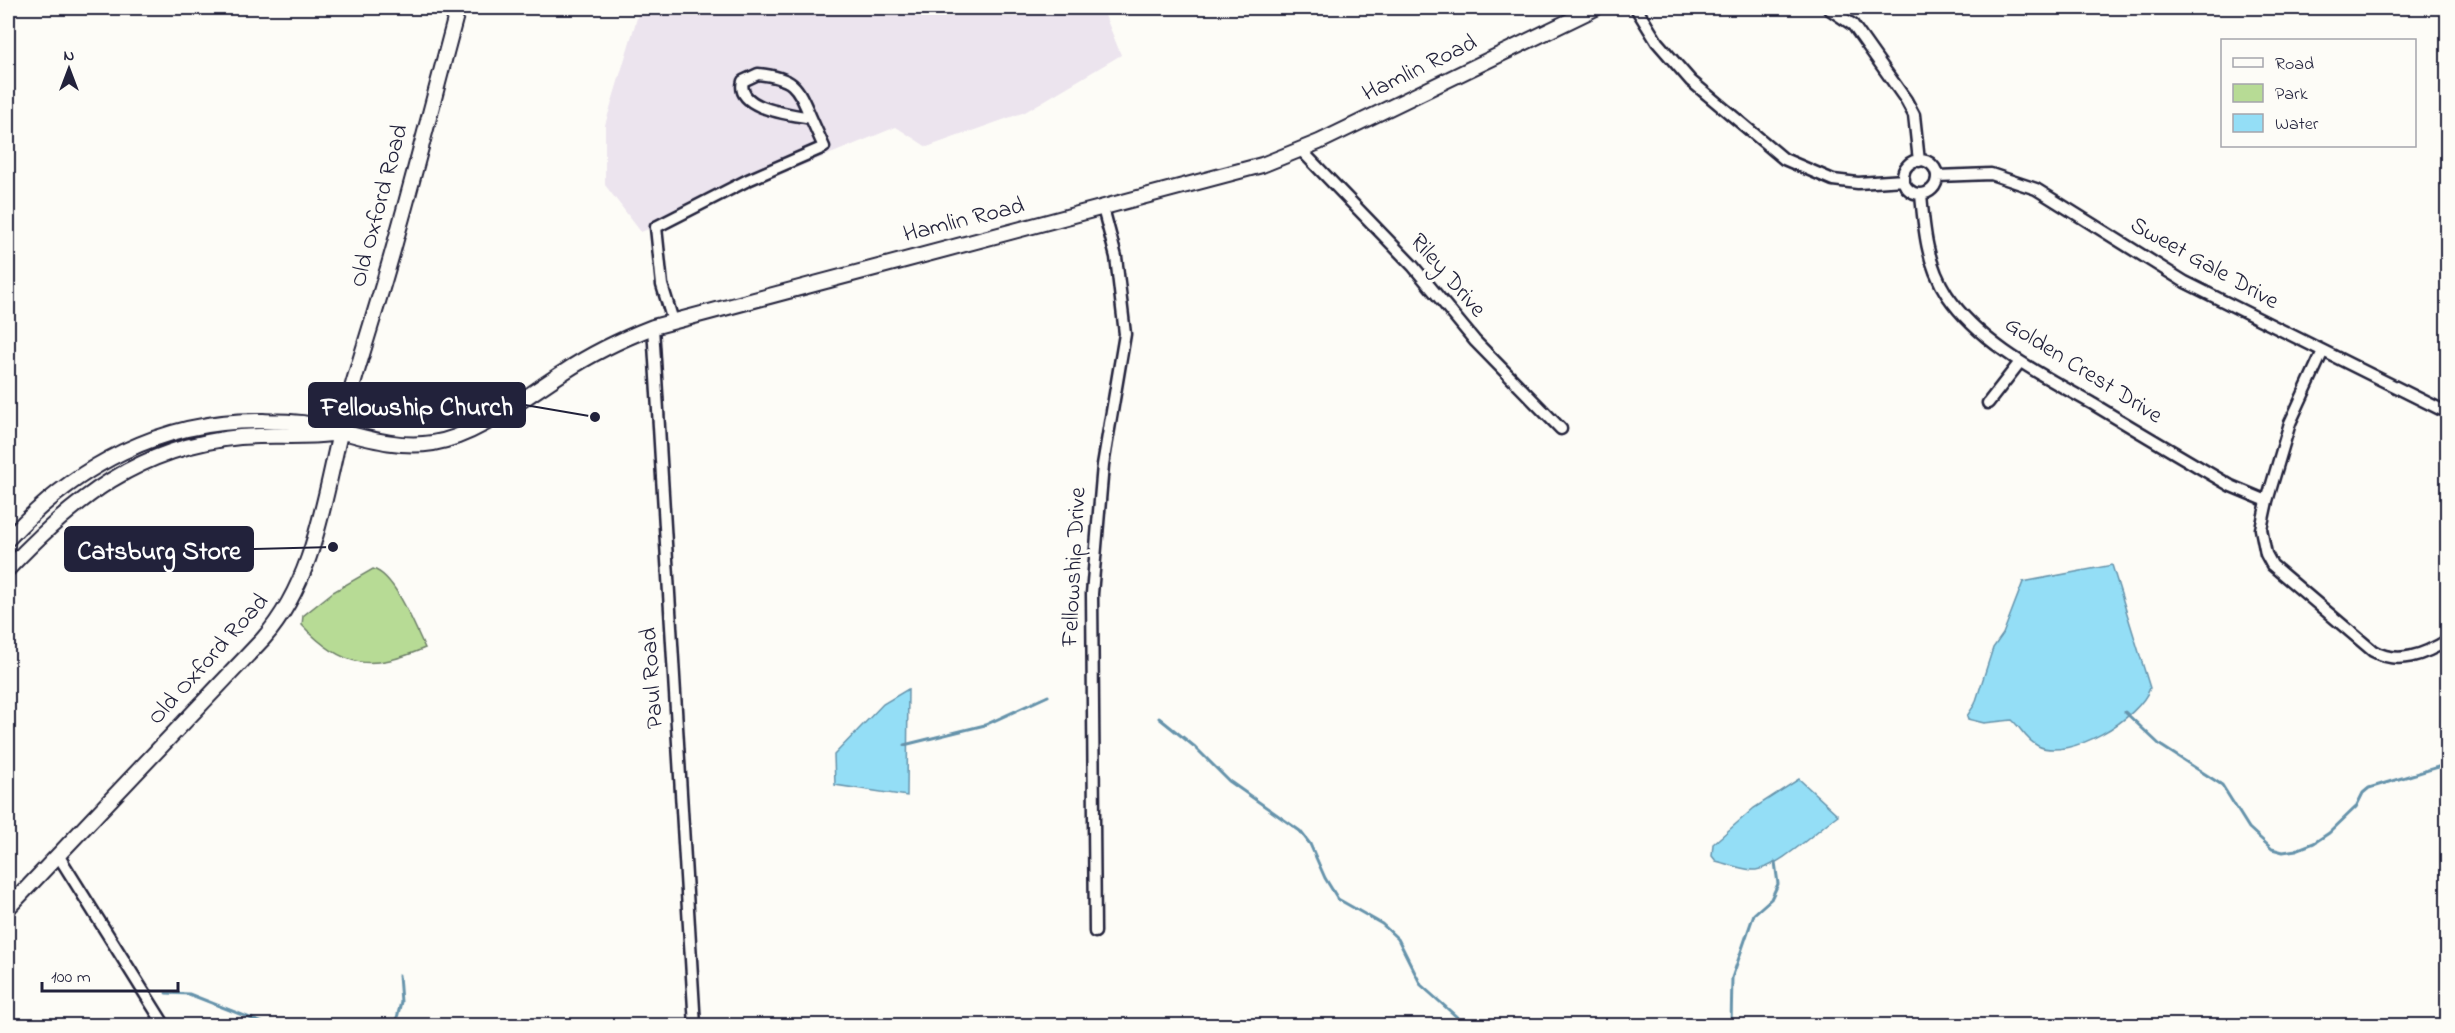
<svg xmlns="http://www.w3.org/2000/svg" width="2455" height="1033" viewBox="0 0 2455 1033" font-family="'Indie Flower',sans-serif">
  <rect width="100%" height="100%" fill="#fdfcf7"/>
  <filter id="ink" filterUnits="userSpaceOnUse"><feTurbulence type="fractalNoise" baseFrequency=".0167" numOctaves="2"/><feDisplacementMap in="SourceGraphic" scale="12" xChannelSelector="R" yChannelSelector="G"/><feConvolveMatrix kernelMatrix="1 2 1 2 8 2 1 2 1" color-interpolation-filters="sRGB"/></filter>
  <g filter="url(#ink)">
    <!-- built -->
    <path fill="#ece4ee" d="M640,8H1102L1121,55L1025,112L927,147L896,127L641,232L605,185V125Z"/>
    <!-- green -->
    <path fill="#b7db95" stroke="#6c7e68" stroke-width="1.5" d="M373,569C395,575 415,627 425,648C371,671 343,669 302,625L303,616L333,592Z"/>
    <!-- water -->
    <path fill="#94def6" stroke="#6693ab" stroke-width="1.5" d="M2112,565L2150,688C2140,718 2069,761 2038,746C2026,740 2021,728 2012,720L1984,723L1968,719L1967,716L1975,704L1993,648L2003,634L2023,582Z
      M908,689L907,796L835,785L834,755L883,704Z
      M1799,779L1838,815C1818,829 1776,871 1752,870C1740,869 1727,864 1716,861L1712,856L1713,844L1754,808Z"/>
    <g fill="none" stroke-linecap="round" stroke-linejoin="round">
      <!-- stream -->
      <path stroke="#6693ab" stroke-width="3" d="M2125,712L2160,745L2222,785L2249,828L2272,849L2283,852L2296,850L2314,843L2329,833L2356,807L2363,793L2369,788L2448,764
        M1159,718L1195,747L1229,781L1300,831L1310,844L1325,878L1338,899L1382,924L1398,939L1421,985L1467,1026
        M904,745L985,725L1048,696
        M166,993L189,994L270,1026
        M395,1026L401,1002L399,975
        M1731,1026L1732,978L1754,914L1771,899L1778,884L1775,862"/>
      <defs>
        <path id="minor" d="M1636,8L1657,42L1691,81L1784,159L1833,180L1858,183L1904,180
          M1828,8L1853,25L1906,100L1914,115L1919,161
          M758,74C795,78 797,86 811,118C791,114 735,109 743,81Z
          M1301,150L1413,266L1475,341L1561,429
          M1903 177a17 17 0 1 1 34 0a17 17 0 1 1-34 0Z
          M1937,176L1991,174L2036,189L2185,282L2448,413
          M1921,194C1924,230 1927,264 1947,295C1981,345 2042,375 2093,404C2139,432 2185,459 2231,486L2267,501
          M673,321L662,285L656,227L748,180L824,147L811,118
          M653,327L695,1026
          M2323,351L2290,423L2267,501L2261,529L2266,554L2272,565L2373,651C2398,665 2424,655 2448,640
          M1988,403L2020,362
          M58,855L165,1026
          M1095,932L1092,594L1103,465L1125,334L1116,257L1103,208"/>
        <path id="tertiary" d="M8,539C75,466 162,419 263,421C277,422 293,421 308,424C349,431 389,450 433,443C480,435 524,397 564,372C591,354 622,339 653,327L1262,165L1319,142L1596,8
          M8,569C75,498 139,447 240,437C271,434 301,438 331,434
          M8,908L263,639C320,574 325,483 348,402C364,345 383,289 398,232C419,157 438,82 458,8"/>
      </defs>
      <!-- minor casing -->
      <use href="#minor" stroke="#22223b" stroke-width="15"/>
      <!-- tertiary casing -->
      <use href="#tertiary" stroke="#22223b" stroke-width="18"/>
      <!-- minor -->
      <use href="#minor" stroke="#fdfcf7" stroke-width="10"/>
      <!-- tertiary -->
      <use href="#tertiary" stroke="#fdfcf7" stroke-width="14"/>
    </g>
  </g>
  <g text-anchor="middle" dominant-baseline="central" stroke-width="6" stroke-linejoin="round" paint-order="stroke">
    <!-- street labels -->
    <g font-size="24" fill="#22223b" stroke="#fdfcf7">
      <text transform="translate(1420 69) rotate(-26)">Hamlin Road</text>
      <text transform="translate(380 206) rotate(-75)">Old Oxford Road</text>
      <text transform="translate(964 221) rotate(-14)">Hamlin Road</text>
      <text transform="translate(2204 264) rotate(29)">Sweet Gale Drive</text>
      <text transform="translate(1447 276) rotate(49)">Riley Drive</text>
      <text transform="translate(2083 371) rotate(32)">Golden Crest Drive</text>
      <text transform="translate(1075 567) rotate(-87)">Fellowship Drive</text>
      <text transform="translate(209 660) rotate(-48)">Old Oxford Road</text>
      <text transform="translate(653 678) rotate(-94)">Paul Road</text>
    </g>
  </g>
  <!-- callouts -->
  <path fill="none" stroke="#22223b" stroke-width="2" d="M595 417L525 405M333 547L253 549"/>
  <g fill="#22223b" stroke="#fdfcf7" stroke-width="2">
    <circle cx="595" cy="417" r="6"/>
    <circle cx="333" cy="547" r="6"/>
  </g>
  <g fill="#22223b" stroke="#22223b" stroke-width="2">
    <rect x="309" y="383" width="216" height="44" rx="6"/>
    <rect x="65" y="527" width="188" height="44" rx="6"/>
  </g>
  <g font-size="26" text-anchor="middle" font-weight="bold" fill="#fff">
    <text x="417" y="415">Fellowship Church</text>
    <text x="159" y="559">Catsburg Store</text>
  </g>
  <!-- margin -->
  <rect width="2455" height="1033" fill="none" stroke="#fdfcf7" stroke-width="30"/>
  <rect x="15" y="15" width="2425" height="1003" fill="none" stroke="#22223b" stroke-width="2" filter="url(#ink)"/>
  <!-- legend -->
  <rect x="2221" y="39" width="195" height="108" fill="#fdfcf7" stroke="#a5a5ac" stroke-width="1.5"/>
  <rect x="2233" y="58" width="30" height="9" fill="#fdfcf7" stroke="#a5a5ac" stroke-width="1.5"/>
  <text x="2275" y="69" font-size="18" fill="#22223b">Road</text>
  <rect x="2233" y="84" width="30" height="18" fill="#b7db95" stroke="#a5a5ac" stroke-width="1.5"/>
  <text x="2275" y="99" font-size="18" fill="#22223b">Park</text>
  <rect x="2233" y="114" width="30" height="18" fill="#94def6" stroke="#a5a5ac" stroke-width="1.5"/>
  <text x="2275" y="129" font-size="18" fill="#22223b">Water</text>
  <!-- north arrow -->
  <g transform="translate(69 69)" stroke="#fdfcf7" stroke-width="4.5" paint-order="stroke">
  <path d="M0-4.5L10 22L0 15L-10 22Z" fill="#22223b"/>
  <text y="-9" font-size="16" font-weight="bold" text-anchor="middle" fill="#22223b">N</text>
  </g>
  <!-- scale -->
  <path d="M42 982v9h136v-9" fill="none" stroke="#22223b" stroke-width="3"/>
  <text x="51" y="982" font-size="18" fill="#22223b" stroke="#fdfcf7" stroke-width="4.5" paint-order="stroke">100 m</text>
</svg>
